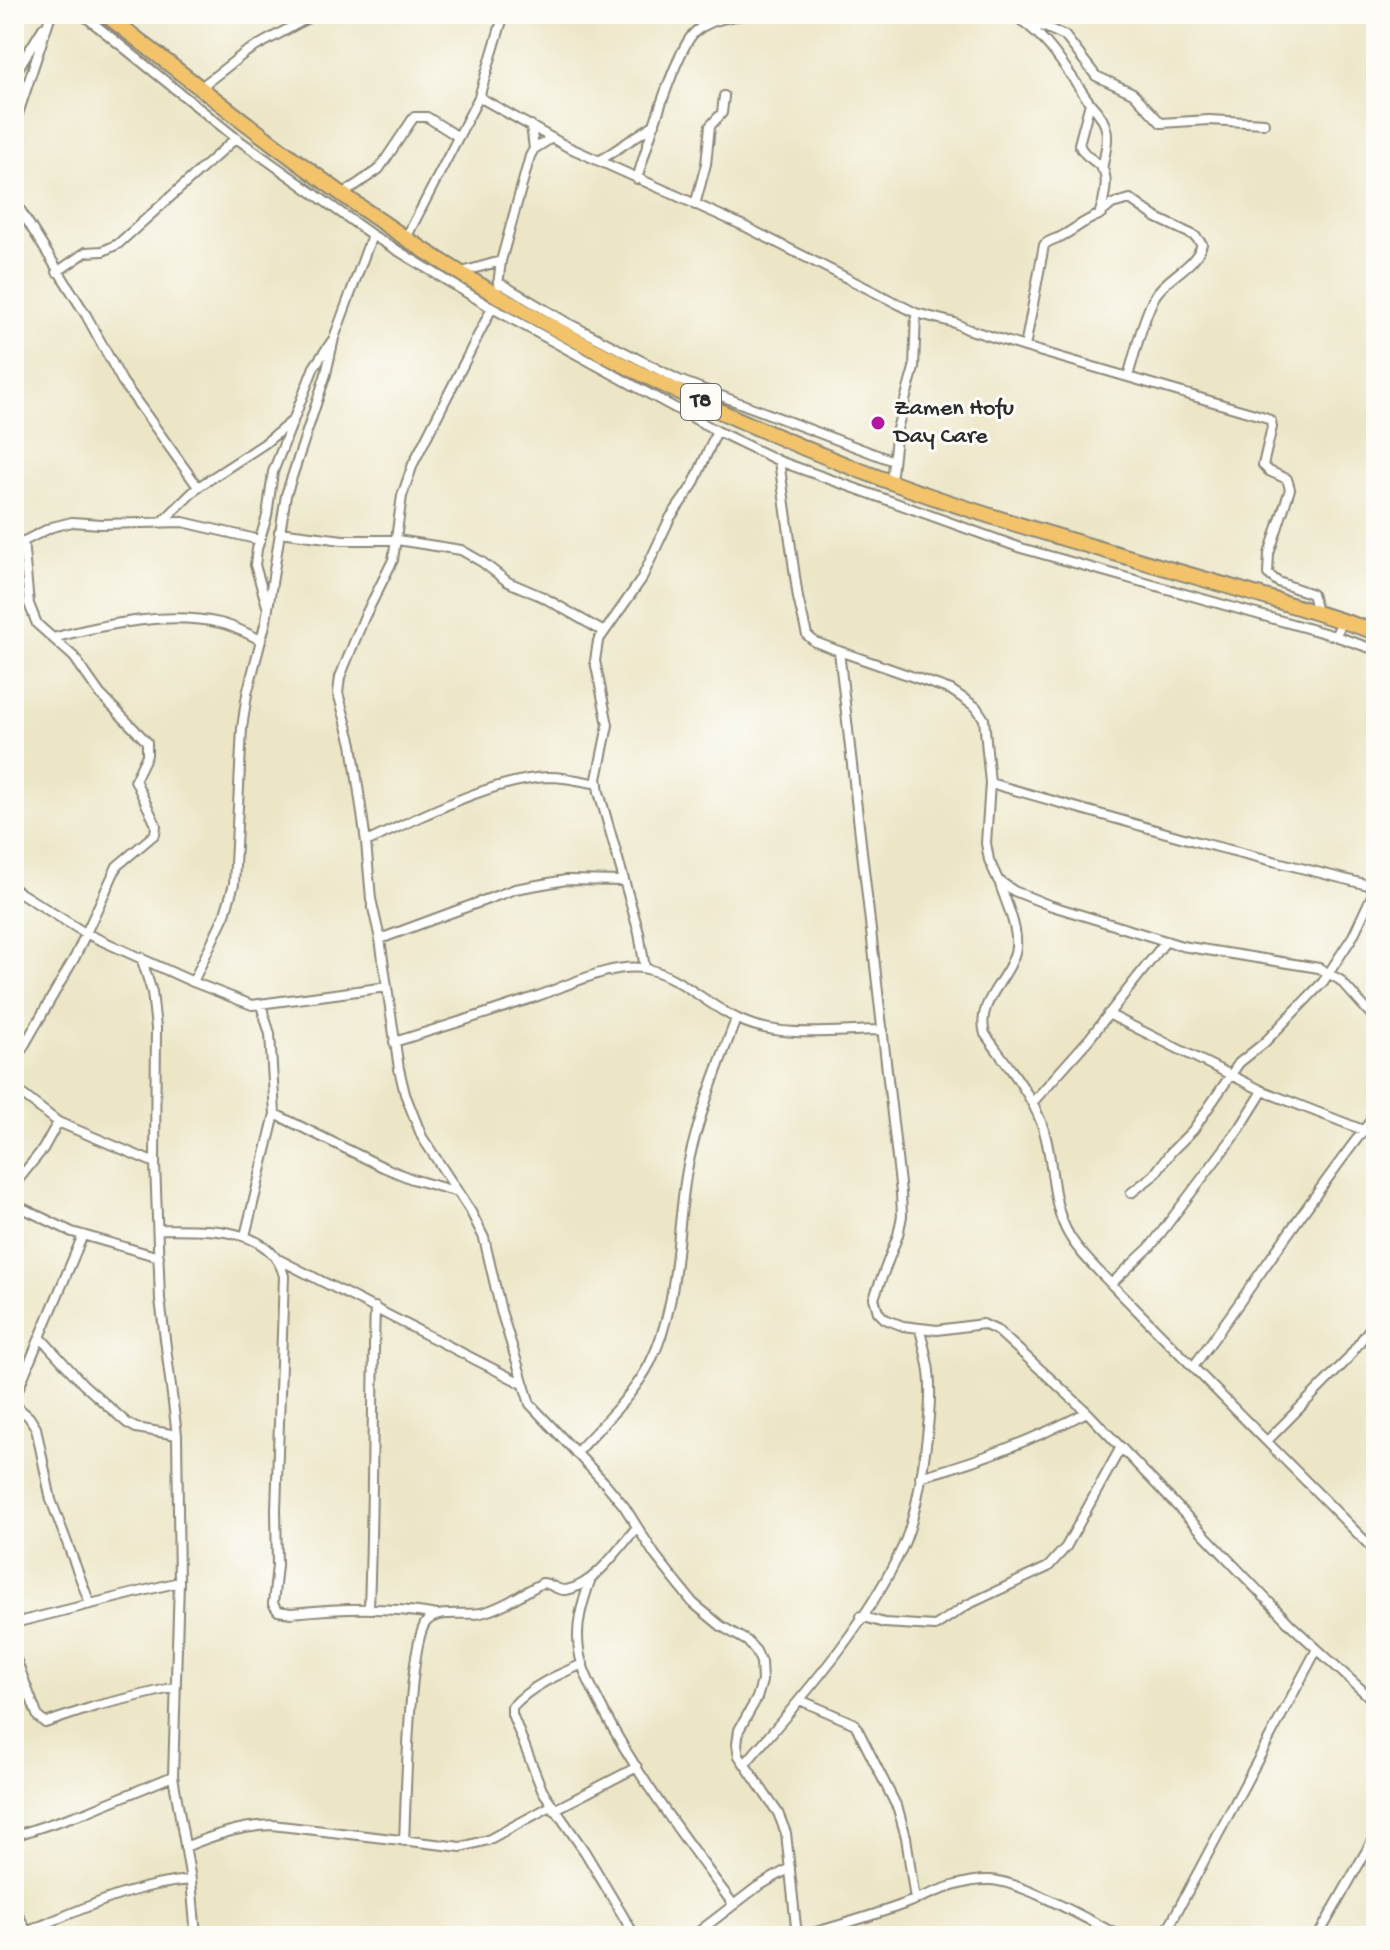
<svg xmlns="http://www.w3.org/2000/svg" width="1390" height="1950" viewBox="0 0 1390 1950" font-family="'Gochi Hand',sans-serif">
  <rect width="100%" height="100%" fill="#fdfcf7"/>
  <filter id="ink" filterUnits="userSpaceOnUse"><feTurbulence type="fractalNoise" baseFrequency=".0125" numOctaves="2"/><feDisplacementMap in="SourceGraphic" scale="16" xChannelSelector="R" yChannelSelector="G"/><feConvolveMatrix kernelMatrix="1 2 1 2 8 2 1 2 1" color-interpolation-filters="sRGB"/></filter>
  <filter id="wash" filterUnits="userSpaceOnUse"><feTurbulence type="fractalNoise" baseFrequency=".006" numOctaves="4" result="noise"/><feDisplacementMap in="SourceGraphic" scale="32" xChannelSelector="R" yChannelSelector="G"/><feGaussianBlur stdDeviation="1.8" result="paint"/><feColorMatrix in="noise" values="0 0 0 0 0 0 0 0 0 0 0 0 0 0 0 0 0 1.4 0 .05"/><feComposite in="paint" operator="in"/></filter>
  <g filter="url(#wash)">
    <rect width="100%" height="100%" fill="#ece6c7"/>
  </g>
  <g filter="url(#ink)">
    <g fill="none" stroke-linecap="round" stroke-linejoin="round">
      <defs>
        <path id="minor" d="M82,14L236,138L372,235L492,308L717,431L779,461L1021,548L1335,636L1343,621
          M703,14L718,20
          M1010,14C1045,30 1068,73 1090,103L1079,144C1084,157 1094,159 1102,168C1110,179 1103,204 1099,215C1085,220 1075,229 1062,236C1055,240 1050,239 1044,245L1025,347
          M1026,23L1045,27L1065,36L1096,76L1133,93L1161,123L1209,120L1264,123
          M14,75L43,28
          M201,87L246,52L315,14
          M479,97L566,146L744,226L916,313L955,323L967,329L1025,347L1265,417L1271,421L1272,427L1263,465L1269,471L1287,479L1290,489L1269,554L1268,574L1278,582L1312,594L1317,612
          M1090,103C1113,127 1108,139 1102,169
          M531,125L534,149
          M14,126L51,14
          M599,161L655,124
          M637,179C646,150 676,47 696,31C712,18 735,16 755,14
          M343,194L379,169L414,117H427L457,136
          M14,200L86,315L122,381L198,487
          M695,205L706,164L710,126L722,113L724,96
          M1099,215L1112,204L1130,199L1157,218L1195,236L1202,244C1195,268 1168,275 1155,296C1142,320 1136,351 1128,376
          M406,238L479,97L504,14
          M57,272L86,252L103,251L118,244L236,138
          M462,272L501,261
          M498,282L566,322L679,380L893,461
          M498,285L501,261L530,156L534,149L552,138
          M492,308L413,464L402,496L393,560L364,618L340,677L338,693L352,744L366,842L371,899L380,939L399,1069L405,1094L422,1137L471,1212L484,1238L501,1311L530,1404L605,1483L624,1506L655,1555L693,1603L721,1626L747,1641L756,1651L761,1662L762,1681L757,1698L739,1730L737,1744L739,1756L778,1813L786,1833L797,1936
          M779,461L798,598L807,635L815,642L839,651L951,690L976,707L984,719L990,783L986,843L989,860L998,880L1014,891L1049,905L1182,946L1319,968L1340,980L1376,1020
          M891,482L897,429L914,368L916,313
          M164,520L198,487L264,444L292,421
          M279,532L343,540H397L461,550L482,562L508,582L543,597L604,632
          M14,546L52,527L72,522L101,524L183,522L260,540
          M267,606L255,565L257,549L267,516L273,472L314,367L332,341
          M1335,636L1376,650
          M53,638C105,624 168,611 220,623C234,626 248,634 261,640
          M839,651L901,1193L902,1216L898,1235L874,1298L878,1312L885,1319L903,1326L937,1330L983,1324L998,1331L1087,1412L1291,1625L1376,1703
          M990,783L1198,842L1376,887
          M366,842C419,818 491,779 549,777C565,777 582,781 598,784
          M999,881C1005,901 1018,926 1016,947C1012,978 975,1000 985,1034C1005,1062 1028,1089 1041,1122C1055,1157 1049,1201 1069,1235C1080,1254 1098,1270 1113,1286L1376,1552
          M14,889L85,933L193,982L252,1005L387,987
          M380,939L515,889L566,880L624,881
          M141,957L152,992L156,1028L155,1163L160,1299L177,1435L179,1582L173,1776L191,1880L196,1936
          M645,968L639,933L599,792L597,779L608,725L595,661L598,641L641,580L670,518L693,485L717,431
          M193,982L225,914L234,884L242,728L247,694L266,621L286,495L326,374L334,338L372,235
          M1108,1014L1263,1091L1363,1130
          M394,1042C441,1028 488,1013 535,997C565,987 614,961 647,969C680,976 707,1005 738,1019C781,1040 837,1030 883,1030
          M14,1063L75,957L117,866L155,834L156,825L135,780L147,755V742L100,694L74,657L37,624L29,604L23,541
          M14,1088L58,1122L155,1163
          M1032,1103L1089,1039L1166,941
          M275,1114L383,1167L412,1179L458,1192
          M14,1185L43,1149L58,1122
          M1131,1193L1154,1175L1171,1152L1193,1130L1239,1063L1264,1043L1323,982L1353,936L1376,887
          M14,1204L72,1232L159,1257
          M159,1229C201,1230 271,1224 284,1276L276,1510L277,1565L273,1604L278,1611L291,1613C341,1608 388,1606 437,1615
          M245,1236L275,1114L270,1034L261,1005
          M280,1260L521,1383
          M1111,1284L1151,1246L1240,1128L1263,1091
          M41,1338L83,1384L127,1423L136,1428L177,1435
          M1193,1367C1255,1283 1312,1196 1376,1114
          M14,1399L83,1235
          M14,1404L29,1417L36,1428L51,1500L90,1604
          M1268,1440L1346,1361L1376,1320
          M576,1453C601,1425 633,1396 650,1363C681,1302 675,1230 688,1165C699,1114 718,1067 736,1019
          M920,1477C979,1461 1033,1440 1087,1412
          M591,1578C582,1604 574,1628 580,1656C584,1675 595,1694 604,1712C640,1780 687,1842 733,1904
          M369,1607C373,1507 372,1407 375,1307
          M861,1616L884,1623L935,1626L967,1605L1048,1567L1066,1547L1121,1447
          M14,1623L179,1582
          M14,1654L38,1717L45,1723L96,1706L175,1687
          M583,1664C557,1675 531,1686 512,1707V1714L542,1790L585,1852L635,1936
          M800,1700L855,1724L898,1809L906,1837L915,1900
          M745,1764C802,1697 866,1627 903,1546C919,1511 934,1410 929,1371C927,1357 923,1343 920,1329
          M554,1810L637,1767
          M14,1836L86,1812L173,1776
          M404,1841C406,1806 408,1640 427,1621C440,1609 465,1616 481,1613C502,1608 523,1593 542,1583C551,1583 557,1591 566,1590C595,1585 619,1548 637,1527
          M185,1847C214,1835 241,1826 272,1825L461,1847L488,1840L551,1806
          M26,1932C80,1910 133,1884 191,1880
          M693,1936L757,1887L790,1868
          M802,1936C834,1927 865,1918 896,1907C925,1897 959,1879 990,1880C1021,1881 1090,1921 1120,1936
          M1164,1936L1317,1649
          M1318,1936L1376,1834"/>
        <path id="tertiary" d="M14,1909L28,1936"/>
        <path id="primary" d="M105,14C203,90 301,168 404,237C545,331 699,407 856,469C1026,535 1204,574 1376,632"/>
      </defs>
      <!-- minor casing -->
      <use href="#minor" stroke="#8c8879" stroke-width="12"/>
      <!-- tertiary casing -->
      <use href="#tertiary" stroke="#8c8879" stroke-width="14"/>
      <!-- primary casing -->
      <use href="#primary" stroke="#8c8879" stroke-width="18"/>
      <!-- minor -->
      <use href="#minor" stroke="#fff" stroke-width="8"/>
      <!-- tertiary -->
      <use href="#tertiary" stroke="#fff" stroke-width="10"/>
      <!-- primary -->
      <use href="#primary" stroke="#f2c36a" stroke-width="14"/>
    </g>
  </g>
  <!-- markers -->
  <circle fill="#b5179e" stroke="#fdfcf7" stroke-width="3" cx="878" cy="423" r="8"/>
  <g text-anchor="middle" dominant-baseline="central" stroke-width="6" stroke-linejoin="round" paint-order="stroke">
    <!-- shield labels -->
    <rect fill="#fdfcf7" stroke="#6a6a68" stroke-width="2" x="681" y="384" width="40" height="36" rx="6"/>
    <g font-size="22" font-weight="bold" fill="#2b2b2b">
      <text x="701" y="402">T8</text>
    </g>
    <!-- poi labels -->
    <g font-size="24" fill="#2b2b2b" stroke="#fdfcf7" text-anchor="start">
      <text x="894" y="409">Zamen Hofu<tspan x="894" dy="28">Day Care</tspan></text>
    </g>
  </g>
  <!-- margin -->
  <rect width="1390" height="1950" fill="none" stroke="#fdfcf7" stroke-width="48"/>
</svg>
